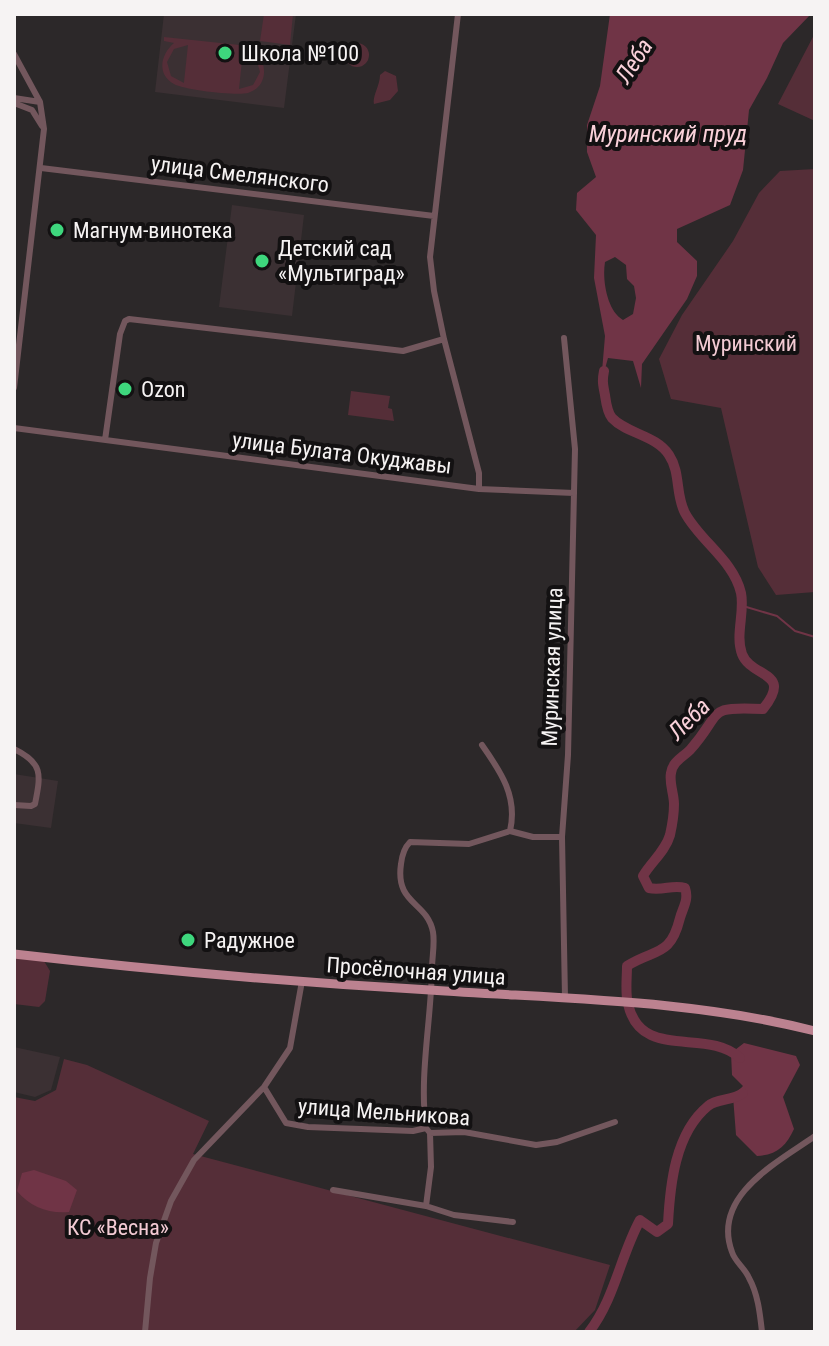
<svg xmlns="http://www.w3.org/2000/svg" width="829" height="1346" viewBox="0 0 829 1346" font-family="'Roboto Condensed',sans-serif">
  <rect width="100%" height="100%" fill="#2c2829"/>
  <!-- built -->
  <path fill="#3b3033" d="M164,14H296L284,108L155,92Z
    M232,205L304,215L292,316L219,307Z
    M14,774L58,781L51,828L14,823Z
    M14,1047L60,1057L51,1090L35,1097L14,1092Z"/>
  <!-- green -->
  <path fill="#552e38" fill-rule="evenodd" d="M264,14H293L290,45L260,41Z
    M815,33V121L778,104Z
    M164,37L267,48L266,53L257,52C268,66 267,87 248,93C237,96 184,90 174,84C156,74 161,54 174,43L164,41ZM188,45L184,82V83L171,76L167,62L174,49ZM243,51L256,58L260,72L253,85L239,89Z
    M345 55a12 12 0 1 1 24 0a12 12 0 1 1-24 0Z
    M385,71L396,76L398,91L390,100L374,104C372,97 380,85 380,75Z
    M815,169V592L776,595L758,567L721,408L671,399L659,359L682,315L733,241L759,193L780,171Z
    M351,391L390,396L388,408L392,409L394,421L348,415Z
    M14,957L44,961L50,971L45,1001L39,1007L14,1004Z
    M64,1059L87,1065L209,1121L193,1154L610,1265L595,1310L574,1332H14V1097L35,1101L56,1090Z"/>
  <!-- water -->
  <path fill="#703446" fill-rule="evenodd" d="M610,14H811L783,43L767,78L749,110L743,170L730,205L677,229V242L697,261V276L687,299L642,364L641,388L633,361L608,358L601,383L605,336L594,278L596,235L576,210L577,193L596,177L587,152V125L600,86ZM615,257L626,265L627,279L634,286L636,298L633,314L623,320C607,311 602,280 605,262Z
    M744,1043L796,1056L800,1065L783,1097L794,1129C786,1146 777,1155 757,1156L736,1135L733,1096L743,1086L732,1075L731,1053Z
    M34,1170L66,1181L77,1190L69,1212C49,1214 30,1207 17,1191L22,1173Z"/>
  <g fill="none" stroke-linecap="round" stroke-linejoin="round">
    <!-- stream -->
    <path stroke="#703446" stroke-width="2" d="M743,606L777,616L795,631L815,637"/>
    <!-- river -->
    <path stroke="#703446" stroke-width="10" d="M604,371C602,381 603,385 605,395C606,402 607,412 612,418C627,434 656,435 669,455C681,473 675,494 685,513C700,541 734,561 741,593C745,612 735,635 742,654C751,678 794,671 763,709C704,706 724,712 690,750C682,758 673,761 671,773C669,783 674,794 674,804C674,813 672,826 670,835C665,852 651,862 643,876L649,888C663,891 673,884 685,888C689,900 683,907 680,918C670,958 655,948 627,966C627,978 625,993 628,1004C641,1062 707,1027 740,1058
      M589,1332C615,1298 620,1257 640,1220L657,1232L668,1224C670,1185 675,1133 708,1106C717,1098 733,1101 743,1093"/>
    <!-- street -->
    <path stroke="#73575d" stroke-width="6" d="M458,14L430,257L434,291L444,339L479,473V489
      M14,54L40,102L44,129L14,388
      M14,98L40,102
      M14,103L32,110L42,126
      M41,168L434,216
      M564,338L575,449L568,755L562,837L565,998
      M14,428L479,489L574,493
      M105,440L120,334L125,321L129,319L403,351L444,339
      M14,749C43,763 41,774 35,804L31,806L14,805
      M510,831L533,837H562
      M264,1087L286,1123L308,1127L413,1131L426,1128L430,1133L464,1132L536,1145L557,1142L615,1122
      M426,1128C419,1076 431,1022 432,969C432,957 435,944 433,932C427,901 395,905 401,864C402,855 404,848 410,842L469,844L510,831C518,797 501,772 482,745
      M333,1190L426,1206L454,1215L513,1222
      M426,1206L431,1167L430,1133
      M145,1332L150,1278L156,1243L171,1201L194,1160L264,1087L290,1048L302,981
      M762,1332C760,1314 758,1294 749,1278C745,1268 735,1262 732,1252C711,1196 778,1162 815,1136"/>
    <!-- primary -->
    <path stroke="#bc8290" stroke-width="9" d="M14,954C152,970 291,982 430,990C559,999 690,999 815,1031"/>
  </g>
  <!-- markers -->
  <g fill="#3ed77d" stroke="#131112" stroke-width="3">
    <circle cx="225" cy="53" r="8"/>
    <circle cx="57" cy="230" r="8"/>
    <circle cx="262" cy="261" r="8"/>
    <circle cx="125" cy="389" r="8"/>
    <circle cx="188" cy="940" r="8"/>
  </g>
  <g text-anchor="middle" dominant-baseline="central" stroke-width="8" stroke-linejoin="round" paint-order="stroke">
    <!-- poi labels -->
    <g font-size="22" fill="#f6f3f3" stroke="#131112" text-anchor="start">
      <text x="241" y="53">Школа №100</text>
      <text x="73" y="230">Магнум-винотека</text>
      <text x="278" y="248">Детский сад<tspan x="278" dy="25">«Мультиград»</tspan></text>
      <text x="141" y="389">Ozon</text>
      <text x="204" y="940">Радужное</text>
    </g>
    <!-- street labels -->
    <g font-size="22" fill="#f6f3f3" stroke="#131112">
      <text transform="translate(240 174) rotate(7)">улица Смелянского</text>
      <text transform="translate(342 453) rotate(7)">улица Булата Окуджавы</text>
      <text transform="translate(552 667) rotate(-88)">Муринская улица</text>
      <text transform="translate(416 971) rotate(4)">Просёлочная улица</text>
      <text transform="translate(384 1112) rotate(4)">улица Мельникова</text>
    </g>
    <!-- park labels -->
    <g font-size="22" fill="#f3cbd4" stroke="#131112">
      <text x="746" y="343">Муринский</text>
      <text x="118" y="1227">КС «Весна»</text>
    </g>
    <!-- water labels -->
    <g font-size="24" font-style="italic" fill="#fad1da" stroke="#131112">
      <text transform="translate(634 61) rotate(-57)">Леба</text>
      <text x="668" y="134">Муринский пруд</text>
      <text transform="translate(689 719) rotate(-45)">Леба</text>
    </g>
  </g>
  <!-- border -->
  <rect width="829" height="1346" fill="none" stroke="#f6f3f3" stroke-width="32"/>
</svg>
